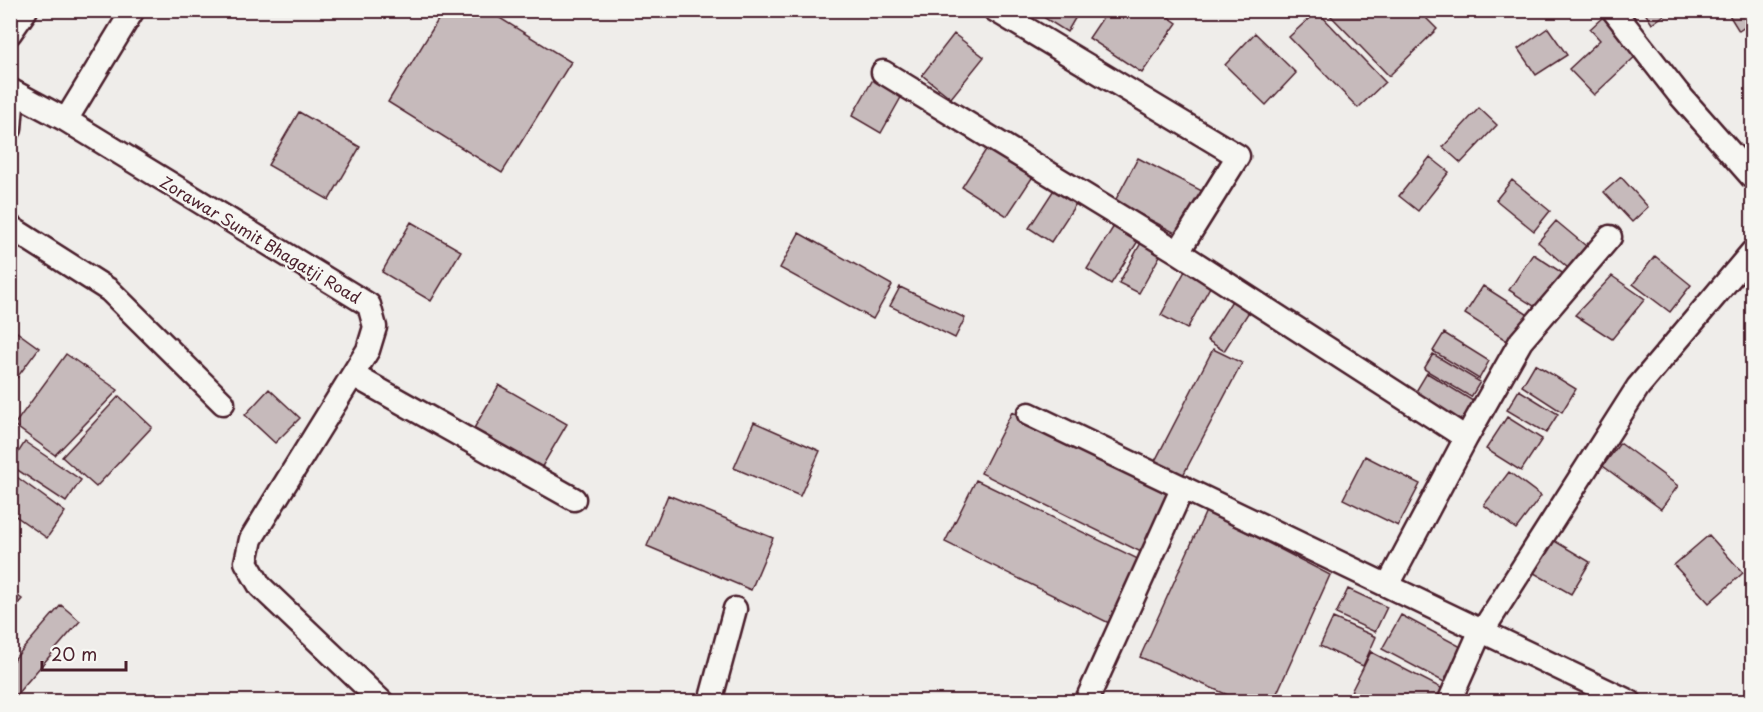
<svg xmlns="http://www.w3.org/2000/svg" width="1763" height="712" viewBox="0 0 1763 712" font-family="'Playpen Sans',sans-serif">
  <rect width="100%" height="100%" fill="#efedea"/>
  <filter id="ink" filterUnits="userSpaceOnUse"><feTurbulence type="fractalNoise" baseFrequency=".0167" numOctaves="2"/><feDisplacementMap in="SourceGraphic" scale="12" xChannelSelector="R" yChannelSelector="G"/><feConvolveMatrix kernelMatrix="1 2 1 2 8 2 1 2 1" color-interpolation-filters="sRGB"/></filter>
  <g filter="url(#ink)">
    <!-- building -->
    <path fill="#c6babb" stroke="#4a1f2b" stroke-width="1.5" d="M444,10H487L571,62L502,173L388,102Z
      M1032,10H1080L1067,32Z
      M1108,10H1158L1177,23L1142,73L1089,38Z
      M1335,10H1418L1437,29L1389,76L1330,15Z
      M1643,10H1671L1652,24Z
      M1726,10H1752V22L1739,31Z
      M1317,11L1385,82L1358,108L1289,37Z
      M1604,16L1639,53L1594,95L1569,69L1600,40L1590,29Z
      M1548,28L1567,55L1536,75L1518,49Z
      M1255,33L1296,73L1266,105L1225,65Z
      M954,34L984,57L951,98L922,75Z
      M875,76L904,92L881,133L852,116Z
      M1479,108L1497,125L1461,163L1443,147Z
      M299,112L360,147L329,200L268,165Z
      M989,145L1034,175L1007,216L962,187Z
      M1430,157L1449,172L1418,211L1399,196Z
      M1138,158L1202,191L1179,235L1115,201Z
      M1621,177L1648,207L1632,222L1604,192Z
      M1512,180L1550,211L1534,231L1496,200Z
      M1057,185L1079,199L1051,242L1029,228Z
      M1556,221L1586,246L1568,268L1538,242Z
      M411,222L461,251L431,301L382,272Z
      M1114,226L1138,241L1111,284L1087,269Z
      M799,233L892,285L873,319L780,268Z
      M1142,241L1162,252L1139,293L1119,283Z
      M1533,254L1567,276L1543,312L1509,290Z
      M1655,256L1691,285L1670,312L1633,284Z
      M1185,271L1211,285L1187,329L1161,315Z
      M1612,276L1645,299L1612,339L1575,315Z
      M1483,286L1530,316L1512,344L1465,314Z
      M900,287L965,318L955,338L890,306Z
      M1235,296L1252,307L1224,351L1207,340Z
      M10,327L39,348L10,387Z
      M1444,333L1489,361L1479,379L1433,351Z
      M1213,349L1242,363L1181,479L1153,465Z
      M66,354L118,390L55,455L14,425Z
      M1433,354L1480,382L1471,397L1424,369Z
      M1535,364L1576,389L1562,412L1522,386Z
      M1427,373L1473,401L1459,426L1412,398Z
      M499,385L567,424L540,470L473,430Z
      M269,389L300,418L275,443L245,415Z
      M1519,390L1558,414L1546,433L1507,410Z
      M119,396L152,427L96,487L62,457Z
      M1012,412L1173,491L1143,553L981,473Z
      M1507,417L1542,439L1521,471L1486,449Z
      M754,422L820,451L800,496L734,468Z
      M25,442L81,480L66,502L10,465Z
      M1620,443L1678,486L1661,509L1603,466Z
      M1365,456L1420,484L1398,526L1343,499Z
      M10,472L65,512L47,538L10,512Z
      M1509,472L1541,496L1516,529L1484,505Z
      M976,480L1140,560L1109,623L945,542Z
      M668,495L773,538L751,590L647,546Z
      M1206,511L1330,575L1273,702H1244L1140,657Z
      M1709,535L1743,573L1709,603L1674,565Z
      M1553,540L1590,562L1571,594L1534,573Z
      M1348,589L1387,607L1375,632L1336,614Z
      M10,590L22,599L10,613Z
      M61,605L80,621L10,702V664Z
      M1401,615L1465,649L1446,683L1382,649Z
      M1333,618L1376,637L1363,666L1320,646Z
      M1371,652L1447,691L1441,702H1354L1348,698Z"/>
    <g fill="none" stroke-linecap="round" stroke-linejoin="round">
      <defs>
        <path id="street" d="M995,10L1238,156L1178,252
          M1613,10L1678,93L1752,177
          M10,33L26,10
          M883,72L1178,252L1466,438
          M10,90L66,120L369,305L375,327L368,350L251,539L246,562L260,586L382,702
          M66,120L133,10
          M10,129L13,92
          M10,227L109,290L223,403
          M353,375L574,499
          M1029,414L1630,702
          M1388,585L1466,438L1521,341L1610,237
          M710,702L735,609
          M1086,702L1183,487
          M1449,702L1481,630H1483L1638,387L1752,252"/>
      </defs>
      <!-- street casing -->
      <use href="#street" stroke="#4a1f2b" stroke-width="27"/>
      <!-- street -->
      <use href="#street" stroke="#f6f6f2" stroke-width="22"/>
    </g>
  </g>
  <g text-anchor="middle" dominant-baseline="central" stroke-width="4.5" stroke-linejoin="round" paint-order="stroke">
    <!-- street labels -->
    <g font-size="16" fill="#4a1f2b" stroke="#f6f6f2">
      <text transform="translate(261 239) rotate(31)">Zorawar Sumit Bhagatji Road</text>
    </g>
  </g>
  <!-- margin -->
  <rect width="1763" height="712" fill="none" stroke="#f6f6f2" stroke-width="36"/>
  <rect x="18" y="18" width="1727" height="676" fill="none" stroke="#4a1f2b" stroke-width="2" filter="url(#ink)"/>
  <!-- scale -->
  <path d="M42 661v9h84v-9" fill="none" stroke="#4a1f2b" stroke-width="3"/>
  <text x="51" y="661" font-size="18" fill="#4a1f2b" stroke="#f6f6f2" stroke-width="4.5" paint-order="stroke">20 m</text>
</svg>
